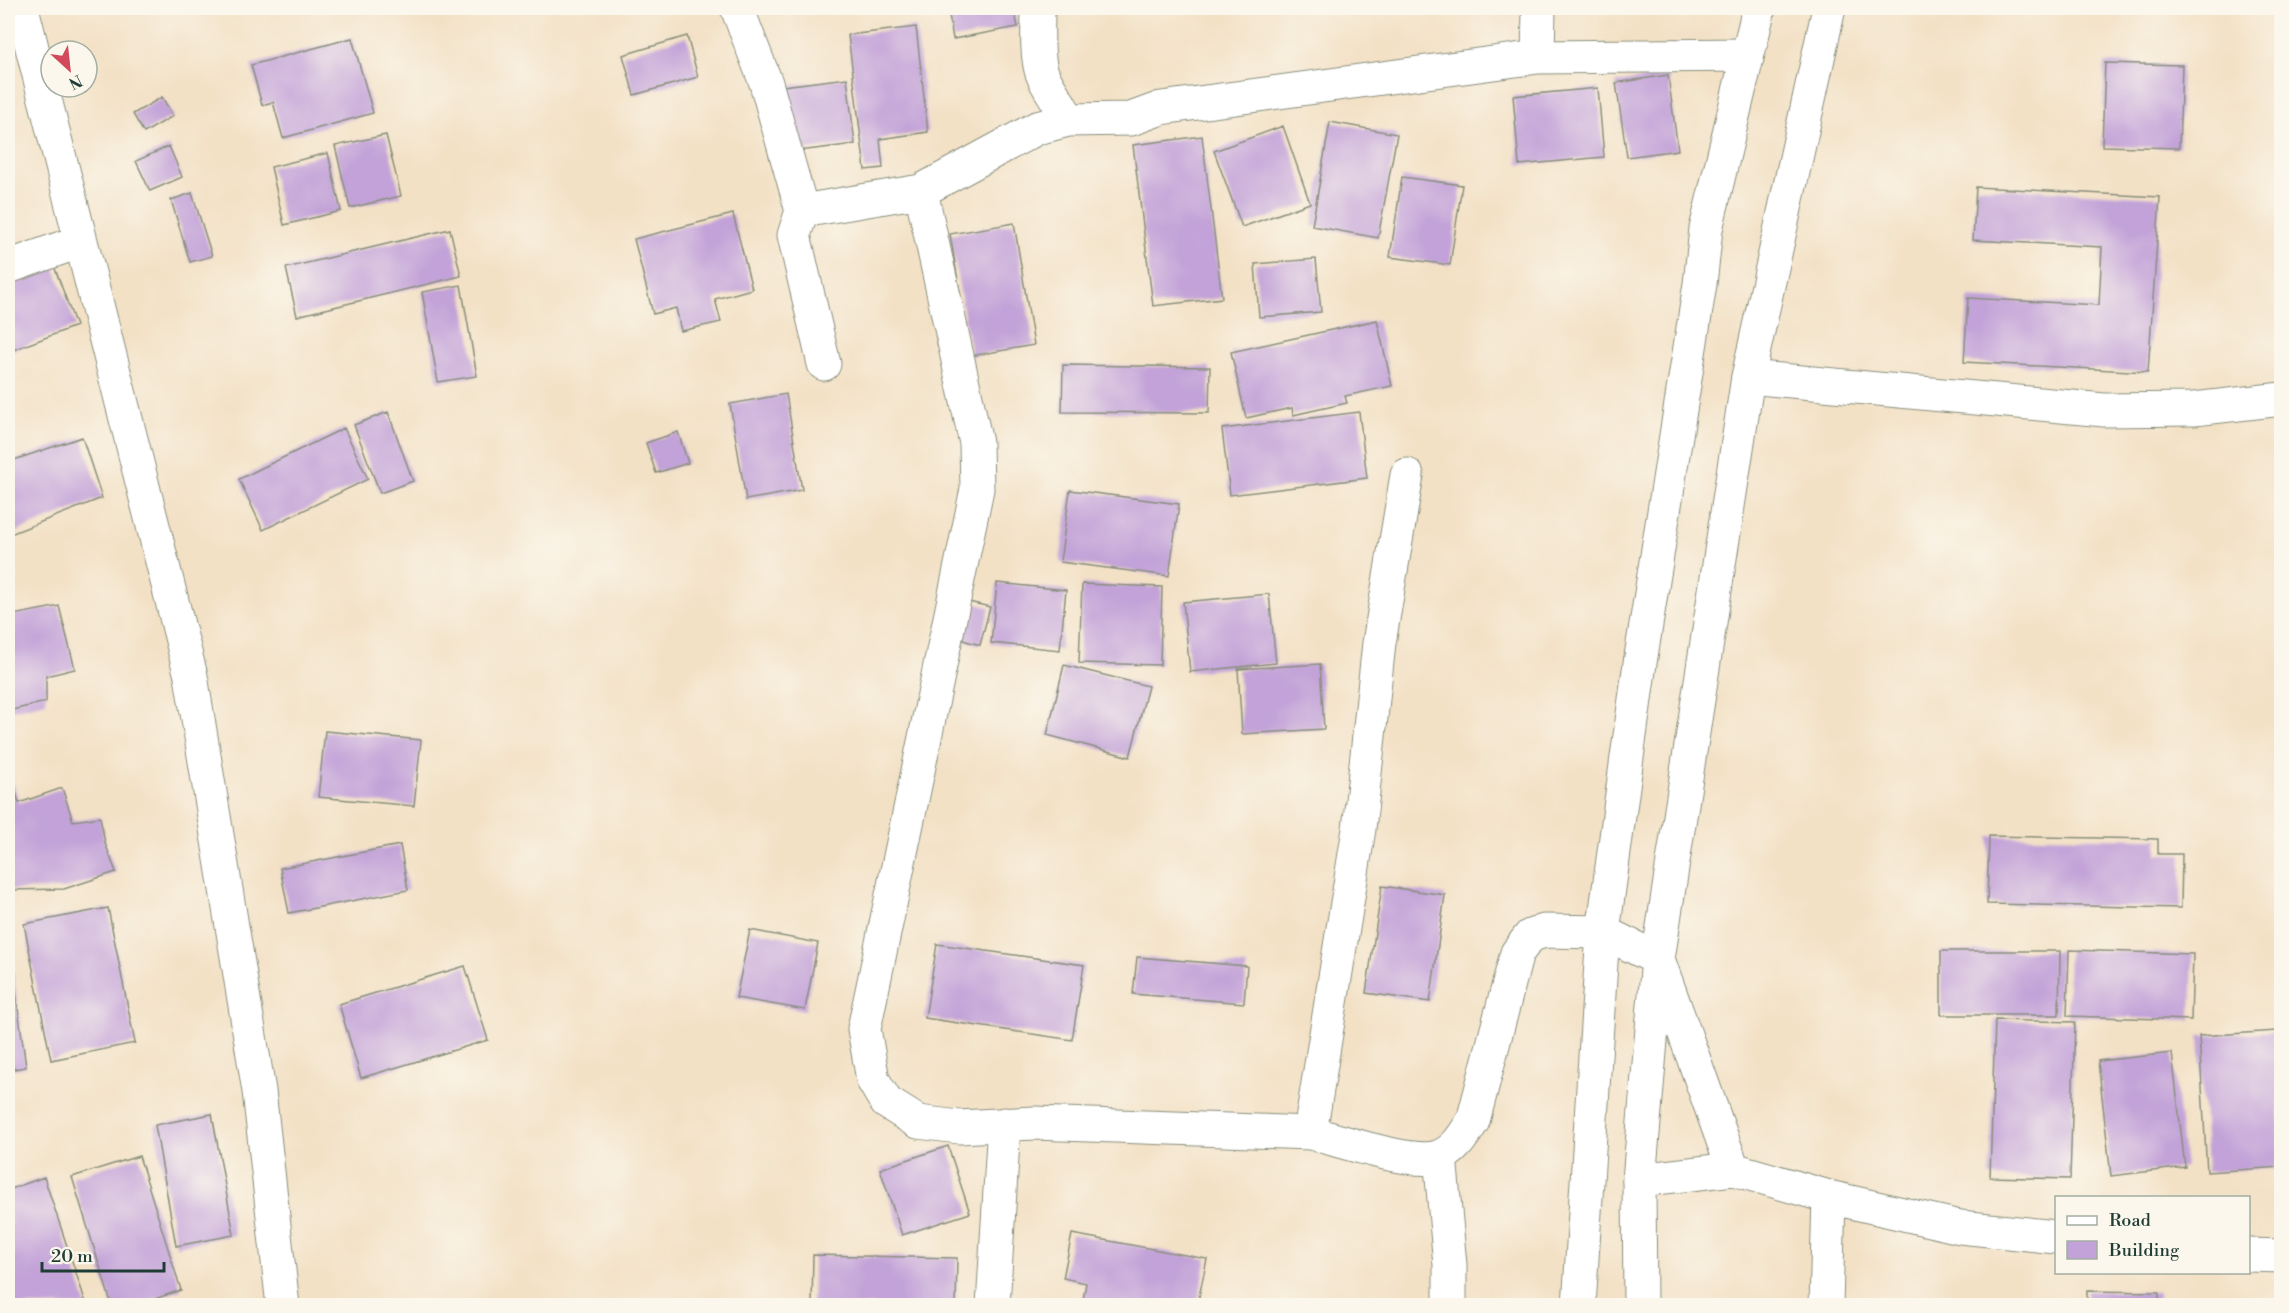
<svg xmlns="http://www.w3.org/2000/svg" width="2289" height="1313" viewBox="0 0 2289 1313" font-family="'Libre Bodoni',serif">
  <rect width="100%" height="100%" fill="#fbf7ec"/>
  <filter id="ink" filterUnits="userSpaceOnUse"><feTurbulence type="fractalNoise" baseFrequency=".0167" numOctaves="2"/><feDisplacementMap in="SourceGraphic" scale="12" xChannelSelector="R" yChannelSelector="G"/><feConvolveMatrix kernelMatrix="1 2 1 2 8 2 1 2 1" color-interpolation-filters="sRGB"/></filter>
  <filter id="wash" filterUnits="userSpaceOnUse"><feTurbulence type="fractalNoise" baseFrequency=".008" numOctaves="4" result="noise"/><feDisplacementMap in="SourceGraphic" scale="24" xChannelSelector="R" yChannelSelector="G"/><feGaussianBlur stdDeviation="1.35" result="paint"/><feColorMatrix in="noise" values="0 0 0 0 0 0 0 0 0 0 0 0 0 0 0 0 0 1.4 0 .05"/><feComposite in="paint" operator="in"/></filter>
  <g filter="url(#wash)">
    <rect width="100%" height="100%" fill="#f3e1c6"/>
    <g id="blocks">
      <!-- building -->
      <path fill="#c2a2d8" d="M948,8H1014L1018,27L953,39Z
        M916,27L928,132L880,139L883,168L865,170L848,35Z
        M687,36L698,77L634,95L623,55Z
        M352,38L373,113L283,138L273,102L262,105L251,65Z
        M2105,63L2182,65L2179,148L2102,146Z
        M1668,75L1678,150L1627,157L1616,83Z
        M847,78L855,144L791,152L783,86Z
        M1598,88L1604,157L1519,165L1513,96Z
        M162,97L173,116L144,133L133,114Z
        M1330,122L1397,134L1378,238L1312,226Z
        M1283,126L1310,203L1242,227L1214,151Z
        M386,135L401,196L350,208L335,146Z
        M1202,136L1222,298L1153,306L1133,145Z
        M169,146L182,177L150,191L136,161Z
        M328,153L341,211L284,225L271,167Z
        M1402,177L1462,185L1450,265L1390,257Z
        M1976,187L2160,197L2148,372L1964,362L1968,298L2099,305L2102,247L1973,240Z
        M192,193L212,256L190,262L171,200Z
        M733,214L752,289L715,299L721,322L681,331L676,308L653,314L634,239Z
        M1014,223L1034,345L971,356L950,234Z
        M450,229L461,276L297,316L286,268Z
        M1316,259L1321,312L1259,317L1255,264Z
        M53,263L76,326L8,352V282Z
        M461,285L477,376L438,382L422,292Z
        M1377,320L1392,386L1345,396L1347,403L1293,415L1292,408L1246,418L1231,352Z
        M1063,365L1210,367L1209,413L1062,412Z
        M786,394L802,490L746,500L730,404Z
        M388,412L413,481L380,493L354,425Z
        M1359,412L1367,478L1230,495L1222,429Z
        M344,428L368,479L263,530L239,479Z
        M678,432L688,463L656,473L646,443Z
        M82,437L102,498L8,535V462Z
        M1070,490L1179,504L1169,576L1060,562Z
        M997,583L1066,590L1060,650L991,643Z
        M1082,584L1162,587L1160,665L1079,663Z
        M1269,594L1276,663L1190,672L1183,602Z
        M969,602L990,607L980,645L959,639Z
        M59,606L75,669L46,676V702L8,711V616Z
        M1320,664L1324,729L1242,734L1238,669Z
        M1064,665L1148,686L1130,757L1047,735Z
        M325,731L421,740L414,806L318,797Z
        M8,781L13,782L19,803L62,788L73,821L100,817L105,843L116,872L64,889L8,890Z
        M1989,836L2158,839V854H2182L2181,908L1987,904Z
        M400,845L408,890L289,913L280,868Z
        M1382,886L1445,895L1430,1002L1366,993Z
        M108,908L135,1043L51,1060L24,924Z
        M750,930L818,943L805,1010L736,998Z
        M937,944L1084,965L1072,1040L925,1018Z
        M2069,950L2193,954L2191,1020L2067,1016Z
        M1941,951H2060L2059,1015H1941Z
        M1137,957L1247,966L1244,1003L1133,994Z
        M12,964L26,1067L8,1070V965Z
        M465,966L488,1040L361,1078L339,1004Z
        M1995,1020L2075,1022L2070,1179L1990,1177Z
        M2277,1031L2282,1167L2207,1172L2199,1036Z
        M2172,1053L2185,1167L2111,1176L2098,1061Z
        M212,1114L234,1235L176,1246L155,1125Z
        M948,1146L970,1213L902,1235L880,1169Z
        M139,1156L181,1290L134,1306H112L72,1177Z
        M44,1177L87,1306H9L8,1301V1190Z
        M1072,1234L1207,1259L1197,1306H1082L1086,1283L1063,1278Z
        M813,1255L957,1258L956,1306H812Z
        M2087,1291L2159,1292V1306H2087Z"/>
    </g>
  </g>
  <g filter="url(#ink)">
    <use href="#blocks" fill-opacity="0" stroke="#898f7d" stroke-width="1.5"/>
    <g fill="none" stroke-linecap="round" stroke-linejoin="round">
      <defs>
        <path id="minor" d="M22,8L191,676L259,1091L283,1306
          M737,8L766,83L802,211L794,235L824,364
          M1038,8C1038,27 1036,50 1041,70C1046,88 1061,102 1068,120L1131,119L1161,108L1538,57L1539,8
          M1538,57L1747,55
          M921,191L976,443L977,489L864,1029L873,1080L886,1102L918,1122L959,1127L1034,1123L1310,1133L1359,829L1379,643L1407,475
          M802,211L921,191L1037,128L1068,120
          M8,267L81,241
          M1748,377L2104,410L2194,409L2282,399
          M1310,1133C1340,1140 1411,1165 1438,1157C1455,1151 1464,1135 1473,1121L1517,953L1530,936L1544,931L1603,932L1658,959L1733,1169
          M1440,1156L1450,1265V1306
          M1639,1180L1733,1169L1829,1197L1960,1227L2056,1237
          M2248,1255L2282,1256
          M993,1306L1004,1124
          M1826,1306L1829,1197"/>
        <path id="secondary" d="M1579,1306L1603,932L1640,663L1700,284L1706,229L1759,8
          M1640,1306L1639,1180L1658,959L1748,377L1829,8"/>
      </defs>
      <!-- minor casing -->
      <use href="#minor" stroke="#898f7d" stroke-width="35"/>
      <!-- secondary casing -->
      <use href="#secondary" stroke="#898f7d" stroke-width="35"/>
      <!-- minor -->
      <use href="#minor" stroke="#fff" stroke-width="33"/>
      <!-- secondary -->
      <use href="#secondary" stroke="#fff" stroke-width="33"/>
    </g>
  </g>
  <!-- margin -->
  <rect width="2289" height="1313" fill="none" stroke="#fbf7ec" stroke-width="30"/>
  <!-- legend -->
  <rect x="2055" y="1196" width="195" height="78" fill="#fbf7ec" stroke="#a3ada2" stroke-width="1.5"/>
  <rect x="2067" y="1216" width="30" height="9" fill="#ffffff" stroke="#a3ada2" stroke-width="1.5"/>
  <text x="2109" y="1226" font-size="18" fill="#1f3d34">Road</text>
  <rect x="2067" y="1241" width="30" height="18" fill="#c2a2d8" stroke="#a3ada2" stroke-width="1.5"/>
  <text x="2109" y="1256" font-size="18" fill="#1f3d34">Building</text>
  <!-- north arrow -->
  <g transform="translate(69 69) rotate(153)"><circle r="28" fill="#fbf7ec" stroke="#a3ada2" stroke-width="1.5"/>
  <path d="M0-4.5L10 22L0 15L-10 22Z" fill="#d1495b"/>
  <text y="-9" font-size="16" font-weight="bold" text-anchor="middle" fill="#1f3d34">N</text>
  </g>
  <!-- scale -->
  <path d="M42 1262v9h122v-9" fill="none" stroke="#1f3d34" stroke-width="3"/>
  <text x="51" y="1262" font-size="18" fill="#1f3d34" stroke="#fbf7ec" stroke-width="4.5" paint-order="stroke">20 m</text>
</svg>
